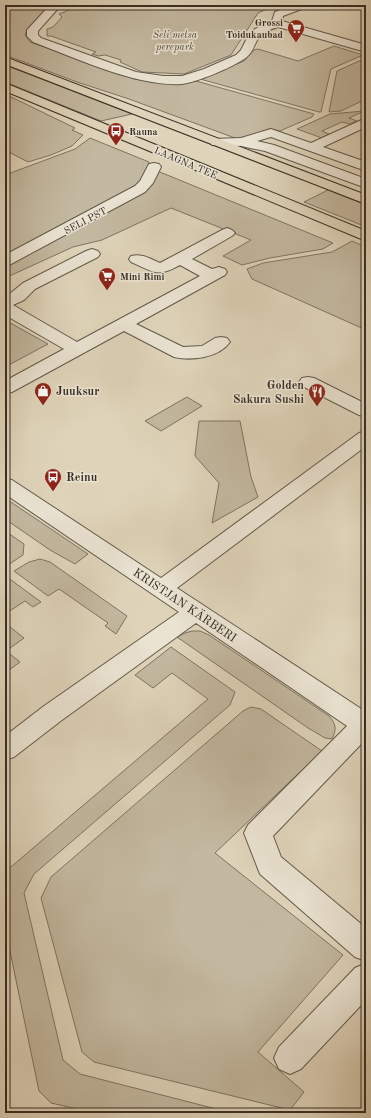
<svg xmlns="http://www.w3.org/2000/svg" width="371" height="1118" viewBox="0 0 371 1118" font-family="'Old Standard TT',serif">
  <rect width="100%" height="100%" fill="#dfd4ba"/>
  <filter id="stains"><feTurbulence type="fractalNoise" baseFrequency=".005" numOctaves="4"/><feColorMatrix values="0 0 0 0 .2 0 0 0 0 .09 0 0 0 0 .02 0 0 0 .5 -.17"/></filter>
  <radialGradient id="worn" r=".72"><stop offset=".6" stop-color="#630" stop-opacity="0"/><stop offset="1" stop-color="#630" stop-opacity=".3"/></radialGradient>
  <!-- green -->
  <path fill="#c3b8a0" stroke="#7e7362" d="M5 5H50L27 29 25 35 30 42 134 79 171 84 196 81 314 114 312 117 280 131 269 129 244 138H235L129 99 77 82 5 55Z
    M72 5H276L258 13 231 55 184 74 142 72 120 62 121 60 105 55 98 56 92 54 96 52 51 36H47V29L53 27 62 17 59 14 67 11Z
    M334 46 363 55 331 69 321 112H319L200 79 244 61 254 50 258 49 298 61Z
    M366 58V99L341 111 329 112 337 71Z
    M5 65 132 114 101 121 5 82Z
    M5 94 75 128 72 130 83 135 72 146 51 155 28 162 5 150Z
    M364 111 349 118 357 121 350 124 342 122 322 131 329 134 322 138 297 129 330 114Z
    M90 138 149 162V169L145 182 5 258V175L75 149Z
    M155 170 333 243 323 249 270 258 242 265 223 256 251 240 171 208 102 240 73 247 5 278V267L125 202Z
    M328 190 366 205V225L364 226 304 202Z
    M352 241 366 247V330L252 279 247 269 263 263 332 252Z
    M5 320 48 344 5 367Z
    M187 397 202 406 161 431 145 421Z
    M199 421H240L251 477 258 497 212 523 219 483 195 456Z
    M5 498 88 554 75 564 50 550 5 519Z
    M5 531 24 544 23 555 5 567Z
    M40 559 50 562 127 616 116 634 105 626 108 623 59 589 48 596 14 571 29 562Z
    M7 577 41 602 33 607 25 601 5 614V579Z
    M5 623 24 638 6 651 20 662 5 673Z
    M192 631H200L209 635 329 716C336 724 337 729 332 739L325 738 308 728 177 637 185 633Z
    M171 647 235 692 230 705 34 874 24 893 63 1060 80 1074 232 1113H95L51 1103 39 1091 5 927V872L208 699 172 673 153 688 135 675Z
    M251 707 261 709 322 751 215 853 343 955 258 1052 304 1092 290 1110 94 1062 82 1052 41 898 51 877 243 711Z"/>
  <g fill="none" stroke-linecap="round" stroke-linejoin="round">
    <defs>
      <path id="minor" d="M50 5H61L38 31V35L41 38 136 72 163 76H182L204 69 236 55 241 50 248 36 255 29 272 21 275 12 293 5H308L307 7 283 16 282 21 366 45V52L278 27C272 29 264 31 259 37 254 44 253 54 244 59 231 68 197 82 182 84 137 87 76 58 33 42L27 36V30Z
        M366 118V127L323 147 366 162V171L271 137 257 141 274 145 366 179V188L265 151 241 146 212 145 210 142 212 139 241 138 271 129 311 143Z
        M154 163 159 164 161 167 153 183 145 192 11 264 5 266V255L135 186 140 181 149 164Z
        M227 228 232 230 235 233 232 236 192 259 212 269 219 267 225 269 227 272 225 275 136 324 183 347 202 346 215 338 221 337 227 338 230 342C219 358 191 361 174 357L124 331 12 392 5 394V381L64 349 5 315V296L12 292 23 283 86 251 92 249 98 251 100 254 98 257 35 289 24 300 13 305 77 342 200 276 180 265C156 278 155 272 131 262L129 259 131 256C142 253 151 259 160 263L222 230Z
        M308 377 314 378 366 404V417L359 415 302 386 299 382 302 378Z
        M366 431V446L177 588 366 712V739L273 836 281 857 366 928V961L355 957 260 874 244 833 248 825 347 726 196 623 62 720 14 757 5 760V736L44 706 179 612 5 494V479L12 480 161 578 359 433Z
        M366 963V1000L301 1069 290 1074 279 1069 274 1058 279 1047 355 968Z"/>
      <path id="major" d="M5 57 366 195V204L5 64Z
        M5 83 366 231V241L5 91Z"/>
    </defs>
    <!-- minor casing -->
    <use href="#minor" stroke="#62584a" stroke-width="2"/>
    <!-- major casing -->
    <use href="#major" stroke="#382e24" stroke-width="2"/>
    <!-- minor -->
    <use href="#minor" fill="#eae3d2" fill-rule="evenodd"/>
    <!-- major -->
    <use href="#major" fill="#dfd4ba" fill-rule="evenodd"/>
  </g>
  <!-- icons -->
  <defs>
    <symbol id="supermarket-pin" viewBox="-11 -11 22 30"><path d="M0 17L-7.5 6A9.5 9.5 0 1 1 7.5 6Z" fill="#8f2418" stroke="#eae3d2"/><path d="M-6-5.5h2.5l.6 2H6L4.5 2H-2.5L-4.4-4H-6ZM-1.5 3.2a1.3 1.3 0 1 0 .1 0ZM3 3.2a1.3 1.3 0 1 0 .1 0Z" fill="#fff"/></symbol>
    <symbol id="bus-pin" viewBox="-11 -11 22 30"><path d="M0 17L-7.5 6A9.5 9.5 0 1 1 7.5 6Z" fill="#8f2418" stroke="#eae3d2"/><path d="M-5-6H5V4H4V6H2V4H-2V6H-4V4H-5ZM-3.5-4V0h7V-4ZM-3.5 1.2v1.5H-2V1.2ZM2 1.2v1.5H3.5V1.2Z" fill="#fff"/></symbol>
    <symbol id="shop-pin" viewBox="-11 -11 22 30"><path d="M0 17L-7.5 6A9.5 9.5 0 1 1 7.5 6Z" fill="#8f2418" stroke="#eae3d2"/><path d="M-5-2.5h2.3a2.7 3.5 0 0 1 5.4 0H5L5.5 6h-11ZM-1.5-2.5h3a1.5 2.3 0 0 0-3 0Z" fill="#fff"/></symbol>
    <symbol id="restaurant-pin" viewBox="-11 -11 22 30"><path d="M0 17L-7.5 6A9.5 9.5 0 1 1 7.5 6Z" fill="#8f2418" stroke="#eae3d2"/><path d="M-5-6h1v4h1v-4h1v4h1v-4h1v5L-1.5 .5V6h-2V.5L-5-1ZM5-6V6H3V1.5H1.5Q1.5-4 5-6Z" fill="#fff"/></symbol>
  </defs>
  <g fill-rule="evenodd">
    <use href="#supermarket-pin" x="286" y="18" width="20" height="27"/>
    <use href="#bus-pin" x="106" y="121" width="20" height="27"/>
    <use href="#supermarket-pin" x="97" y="266" width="20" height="27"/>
    <use href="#shop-pin" x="33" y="381" width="20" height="27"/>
    <use href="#restaurant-pin" x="307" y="382" width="20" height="27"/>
    <use href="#bus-pin" x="43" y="467" width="20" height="27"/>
  </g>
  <g text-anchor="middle" stroke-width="3" stroke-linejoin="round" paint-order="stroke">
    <!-- far-poi labels -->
    <g font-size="10" font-weight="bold" fill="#382e24" stroke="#eae3d2" text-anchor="start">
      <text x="283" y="26" text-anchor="end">Grossi<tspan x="283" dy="12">Toidukaubad</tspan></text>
      <text x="129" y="135">Rauna</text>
      <text x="120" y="280">Mini Rimi</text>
    </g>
    <!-- far-park labels -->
    <g font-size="10" font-style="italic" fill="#544a3d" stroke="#eae3d2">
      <text x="175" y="38">Seli metsa<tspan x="175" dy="12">perepark</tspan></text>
    </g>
    <!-- far-street labels -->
    <g font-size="10" fill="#382e24" stroke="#eae3d2">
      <text transform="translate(186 162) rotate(23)" y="4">LAAGNA TEE</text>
      <text transform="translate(85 220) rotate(-28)" y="4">SELI PST</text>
    </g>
    <!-- poi labels -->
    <g font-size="12" font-weight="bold" fill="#382e24" stroke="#eae3d2" text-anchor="start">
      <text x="304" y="389" text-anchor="end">Golden<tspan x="304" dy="14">Sakura Sushi</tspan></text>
      <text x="56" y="395">Juuksur</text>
      <text x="66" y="481">Reinu</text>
    </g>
    <!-- street labels -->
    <g font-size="12" fill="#382e24" stroke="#eae3d2">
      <text transform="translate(185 605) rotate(34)" y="4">KRISTJAN KÄRBERI</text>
    </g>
  </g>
  <!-- margin -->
  <rect width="371" height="1118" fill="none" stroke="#dfd4ba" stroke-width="20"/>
  <rect x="6" y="6" width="359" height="1106" fill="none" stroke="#382e24" stroke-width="2"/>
  <rect x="10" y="10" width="351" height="1098" fill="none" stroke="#382e24"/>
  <rect width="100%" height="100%" filter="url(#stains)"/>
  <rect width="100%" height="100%" fill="url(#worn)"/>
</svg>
